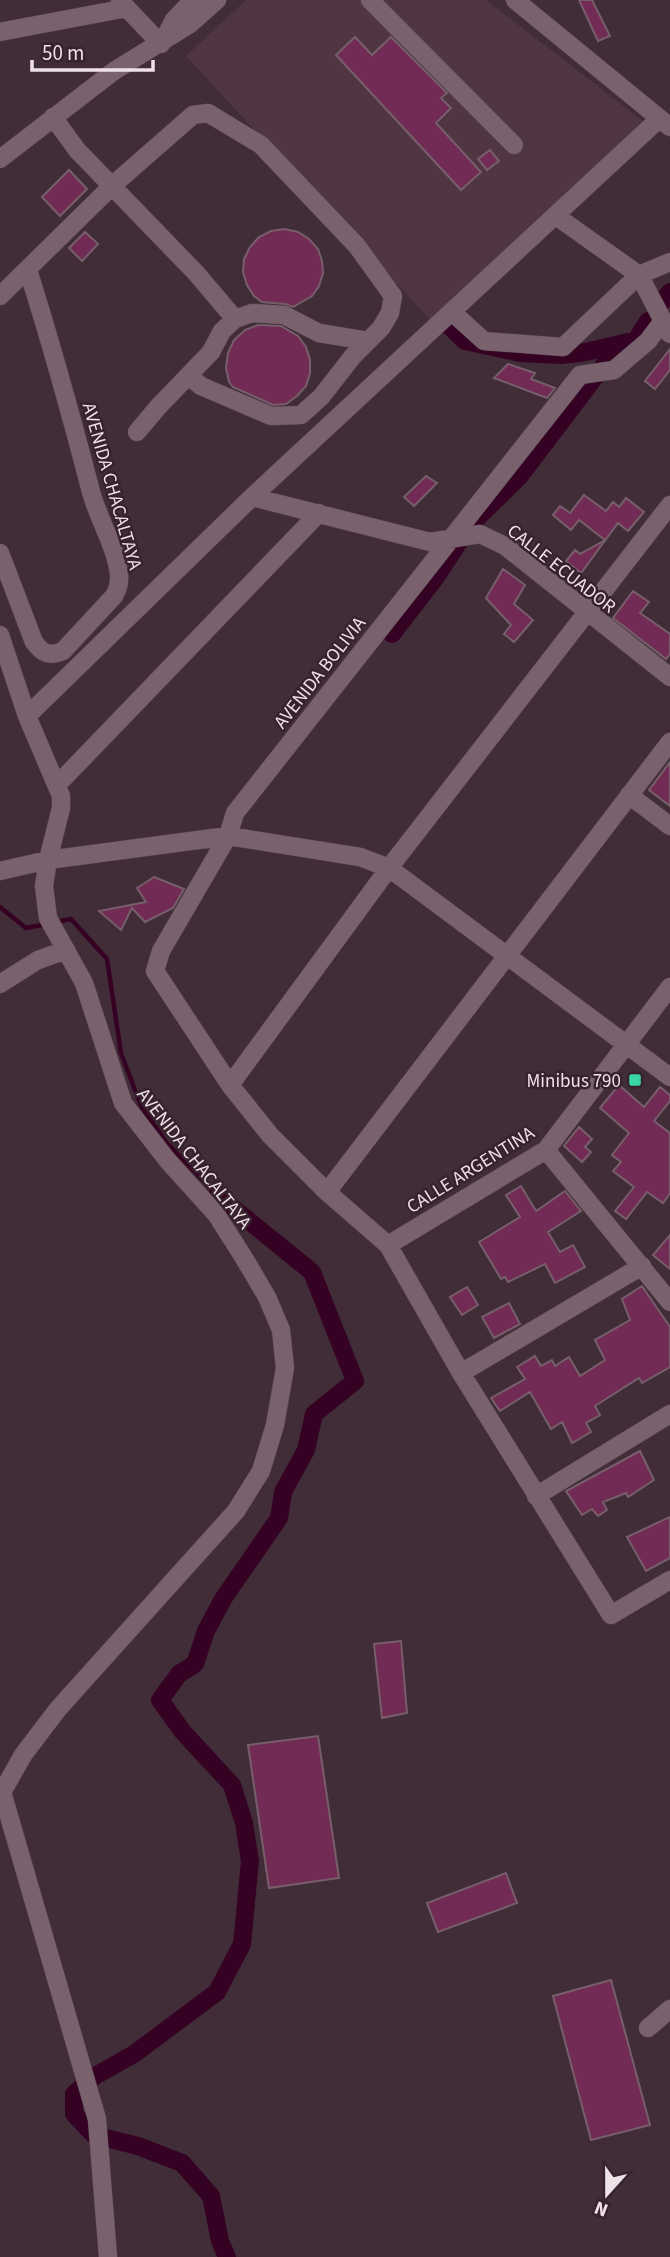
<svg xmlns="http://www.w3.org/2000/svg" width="670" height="2257" viewBox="0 0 670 2257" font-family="'Source Sans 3',sans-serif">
  <rect width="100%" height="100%" fill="#412d37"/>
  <!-- built -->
  <path fill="#4f3642" d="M246 0H486L643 121 432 322 186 56Z"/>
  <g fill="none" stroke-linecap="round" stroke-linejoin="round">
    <!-- stream -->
    <path stroke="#360223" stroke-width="4.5" d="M0 907 26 928 47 924
      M56 922 71 919 107 959 121 1053 141 1106 166 1142 217 1195"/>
    <!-- canal -->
    <path stroke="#360223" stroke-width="18" d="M659 305 670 292
      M443 320 465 341 520 353 562 355 586 352 628 342
      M392 634 436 577 470 525 519 477 604 365 636 340 648 321
      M217 1195 312 1272 355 1381 314 1414 306 1450 283 1492 279 1518 223 1599 206 1631 195 1664 179 1674 160 1700 183 1732 232 1785 244 1823 250 1861 242 1944 217 1992 134 2054 95 2076 74 2094V2114L94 2135 138 2146 182 2163 211 2196 220 2241 227 2257"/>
  </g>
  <!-- building -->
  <path fill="#722b54" stroke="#765f6a" stroke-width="2" d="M579 0H592L610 36 598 41Z
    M355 37 372 55 391 37 447 93 441 98 451 108 436 123 481 172 461 190 336 55Z
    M490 150 499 161 487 170 478 159Z
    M69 170 87 189 60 216 42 197Z
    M284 229 298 232 309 239 318 249 322 261 323 273 319 286 312 296 293 307 285 304 262 302 254 296 247 285 243 272 244 259 250 247 259 237 271 231Z
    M85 232 98 244 82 261 69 248Z
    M258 325 281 326 298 336 306 347 310 360V373L306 386 297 396 286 404 273 405 233 387 229 382 226 368 228 353 234 340 245 330Z
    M670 349V370L655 389 645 381Z
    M508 364 535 373 531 379 555 388 547 398 494 378Z
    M426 476 437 483 414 506 404 497Z
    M584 495 606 511 613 502 619 507 626 498 644 512 628 531 618 523 581 573 566 561 575 550 580 554 605 540 579 520 571 530 553 515 560 506 570 513Z
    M503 569 525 585 514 604 533 620 514 642 504 634 511 625 486 598Z
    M633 591 649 602 640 613 670 634V654L666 659 613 618Z
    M670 762V806L649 790Z
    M154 877 184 889 173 908 145 922 132 908 121 930 99 911 146 902 137 888Z
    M619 1085 644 1107 660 1087 670 1095V1101L654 1121 670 1133V1193L663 1203 647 1192 626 1219 615 1211 634 1187 613 1171 621 1162 612 1155 629 1133 600 1108Z
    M579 1127 592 1139 585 1147 591 1152 582 1162 564 1146Z
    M521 1186 536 1211 565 1191 581 1211 548 1232 560 1252 573 1245 585 1267 555 1283 545 1264 508 1282 505 1277 501 1279 479 1242 520 1217 506 1195Z
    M670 1235V1269L653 1255Z
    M642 1286 670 1327V1367L642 1383 639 1378 595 1406 600 1415 586 1423 591 1432 572 1443 562 1422 551 1429 530 1392 500 1411 491 1398 525 1379 517 1367 535 1356 541 1366 552 1360 555 1366 569 1357 580 1376 605 1360 595 1340 630 1320 622 1299Z
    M467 1287 478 1305 462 1315 450 1297Z
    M509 1303 520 1324 494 1338 482 1317Z
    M640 1451 654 1480 628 1497 626 1493 603 1502 607 1510 598 1516 592 1509 582 1515 566 1491Z
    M670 1517V1558L646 1571 627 1537Z
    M401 1641 407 1713 382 1718 374 1644Z
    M318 1736 339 1878 269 1888 248 1745Z
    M506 1873 517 1903 438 1932 427 1903Z
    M611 1980 650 2125 591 2140 553 1996Z"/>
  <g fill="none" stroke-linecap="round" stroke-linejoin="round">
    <defs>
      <path id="minor" d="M370 0 514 145
        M515 0 670 127
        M120 1 161 44
        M0 32 127 8
        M163 41 174 20 193 0
        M53 117 77 150 196 273 235 319
        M0 159 114 71 190 24 217 0
        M556 216 639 275 670 334
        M0 296 113 185 193 115 208 113 261 145 357 246 393 296 390 313 381 328 353 356 321 397 301 415 271 416 201 386 189 376
        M452 312 484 341 563 347 639 275 670 262
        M663 321 648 341 614 370 580 375 235 813 228 836 161 951 155 971 230 1085 270 1135 327 1192 388 1245 461 1373 611 1615 670 1580
        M137 432 158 407 211 352 222 331 235 319 252 313 284 315 319 333 368 341
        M252 497 430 542 480 534 505 546 670 677
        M0 553 34 642C42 653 49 657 63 651L114 596C118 589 120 583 119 575 116 545 97 518 90 488 71 415 51 343 28 270
        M0 635 27 716 61 796V808L48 860 44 886 48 918 84 983 123 1103 168 1161 216 1214 244 1258 267 1297 281 1330 285 1368 275 1425 261 1471 236 1511 58 1709 23 1755 0 1796
        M27 716 252 497 659 119
        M57 785 319 513
        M629 795 670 826
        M0 871 48 860 228 836 360 857 389 868 670 1077
        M0 984 38 960 66 950
        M230 1085 389 868 670 505
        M546 1150 670 1302
        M327 1192 670 742
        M388 1245 546 1150 670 987
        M461 1373 642 1266
        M536 1496 670 1414
        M2 1792 97 2119 108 2257
        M648 2028 670 2009"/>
    </defs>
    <!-- minor casing -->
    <use href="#minor" stroke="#5c4a53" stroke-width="19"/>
    <!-- minor -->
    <use href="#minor" stroke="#79626d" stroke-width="18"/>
  </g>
  <!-- markers -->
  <rect fill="#3bd4a4" stroke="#37232d" stroke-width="2.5" x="628" y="1073" width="14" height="14" rx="3.5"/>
  <g text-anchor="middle" stroke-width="5" stroke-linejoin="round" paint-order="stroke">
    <!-- street labels -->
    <g font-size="19" fill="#efe1e8" stroke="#37232d">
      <text transform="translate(113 486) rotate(74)" y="7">AVENIDA CHACALTAYA</text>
      <text transform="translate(562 568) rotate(38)" y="7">CALLE ECUADOR</text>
      <text transform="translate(319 672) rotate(-52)" y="7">AVENIDA BOLIVIA</text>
      <text transform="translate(195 1158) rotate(52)" y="7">AVENIDA CHACALTAYA</text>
      <text transform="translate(470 1169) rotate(-32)" y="7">CALLE ARGENTINA</text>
    </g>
    <!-- poi labels -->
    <g font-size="19" fill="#efe1e8" stroke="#37232d" text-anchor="end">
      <text x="621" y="1087">Minibus 790</text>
    </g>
  </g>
  <!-- north arrow -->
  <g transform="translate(607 2194) rotate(201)" stroke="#37232d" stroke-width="5" paint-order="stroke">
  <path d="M0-5L12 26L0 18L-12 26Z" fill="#efe1e8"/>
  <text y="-10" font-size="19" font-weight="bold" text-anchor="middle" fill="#efe1e8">N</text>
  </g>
  <!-- scale -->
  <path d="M32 60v10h121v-10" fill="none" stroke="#efe1e8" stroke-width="3.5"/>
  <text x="42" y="60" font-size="21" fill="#efe1e8" stroke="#37232d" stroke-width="5" paint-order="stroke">50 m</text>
</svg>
